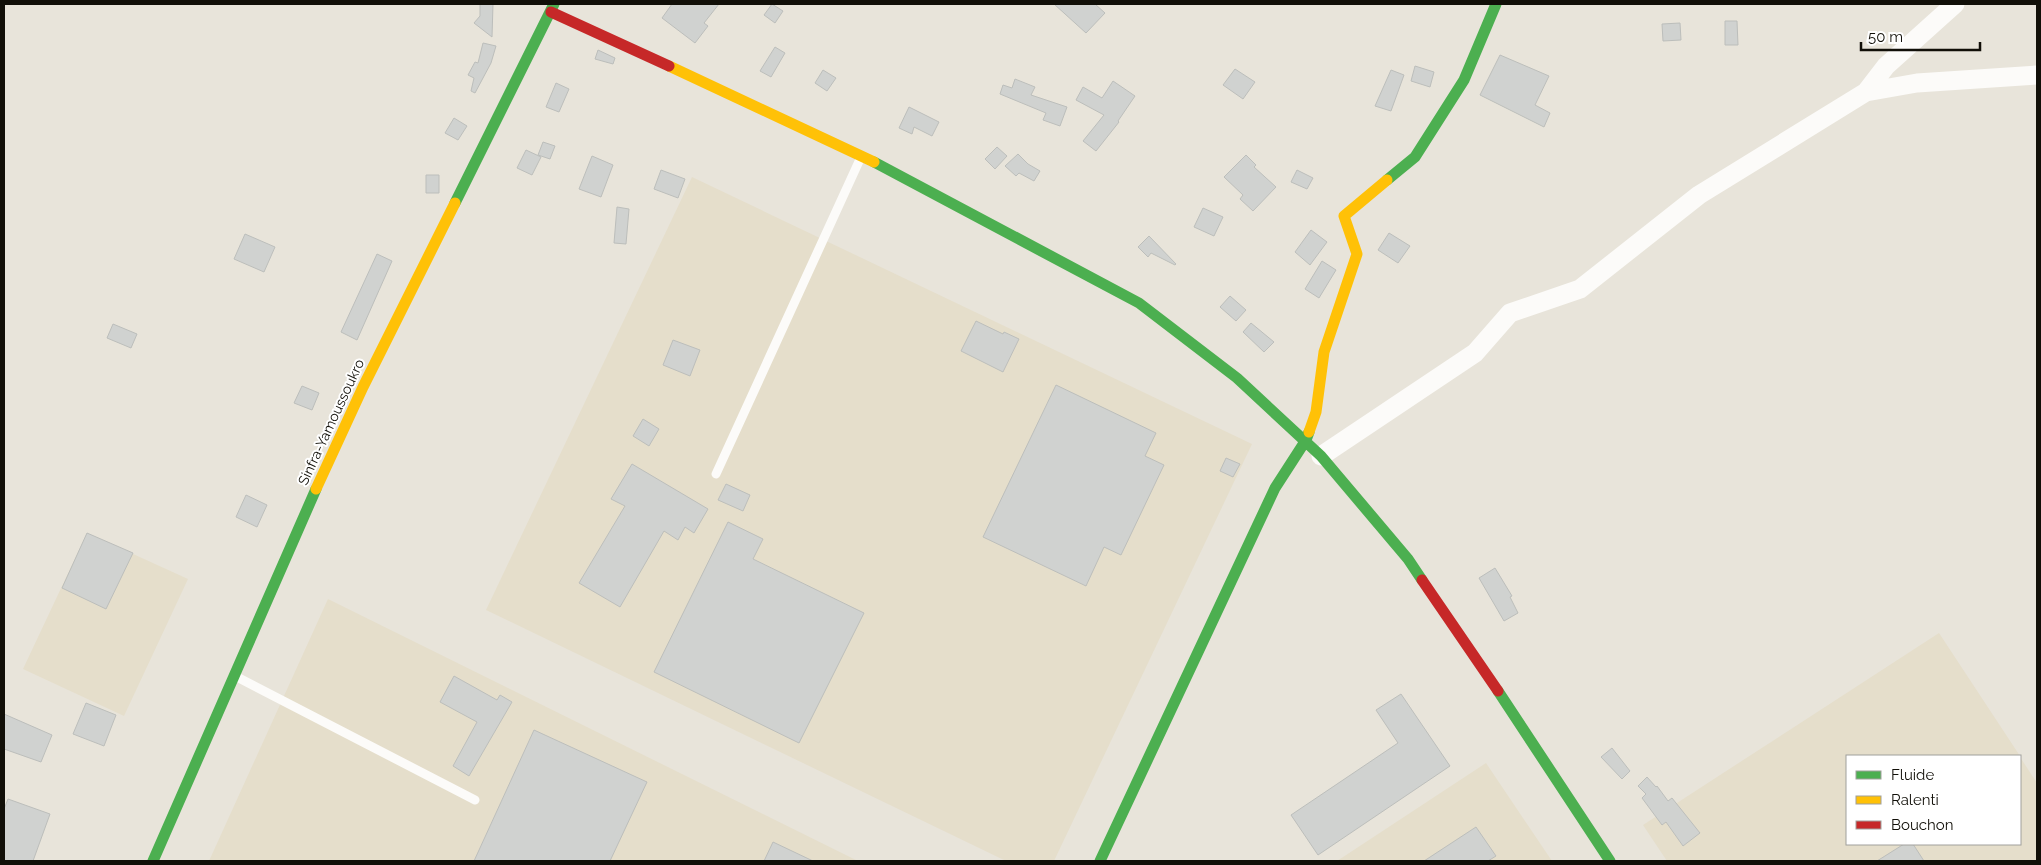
<svg xmlns="http://www.w3.org/2000/svg" width="2041" height="865" viewBox="0 0 2041 865" font-family="Raleway,sans-serif">
  <rect width="100%" height="100%" fill="#e8e4da"/>
  <!-- built -->
  <path fill="#e5decb" d="M692 177 1252 444 1054 861H1006L486 610Z
    M87 533 188 579 124 716 23 669Z
    M328 599 858 861H209Z
    M1939 633 2020 756H1847V844H2020V757L2037 783V861H1667L1643 825Z
    M1486 763 1552 861H1337Z"/>
  <!-- building -->
  <path fill="#d0d2d0" stroke="#bcbebb" d="M480 4H493L492 37 474 23 480 16Z
    M672 4H719L704 23 708 26 695 43 662 18Z
    M772 4 783 11 775 23 764 15Z
    M1054 4H1095L1105 13 1086 33Z
    M1725 21H1737L1738 45H1725Z
    M1680 23 1681 40 1663 41 1662 24Z
    M483 43 496 46 491 63 475 93 471 91 474 78 468 75 475 62 478 63Z
    M775 47 785 53 771 77 760 71Z
    M598 50 615 58 613 64 595 59Z
    M1500 55 1549 76 1535 105 1550 113 1544 127 1480 95Z
    M1415 66 1434 72 1430 87 1411 81Z
    M1235 69 1255 82 1243 99 1223 85Z
    M823 70 836 78 827 91 815 83Z
    M1391 70 1404 75 1391 111 1375 106Z
    M1015 79 1035 87 1031 95 1067 107 1060 126 1043 120 1046 113 1000 94 1003 85 1012 88Z
    M1113 81 1135 96 1118 121 1119 122 1096 151 1083 141 1104 115 1076 100 1083 87 1102 98Z
    M556 83 569 89 559 112 546 107Z
    M909 107 939 122 932 136 914 127 912 134 899 128Z
    M454 118 467 126 458 140 445 133Z
    M543 142 555 146 550 159 538 155Z
    M997 147 1007 156 995 169 985 159Z
    M526 150 541 157 532 175 517 168Z
    M1018 154 1028 164 1040 171 1034 181 1019 173 1016 176 1005 166Z
    M1246 155 1256 165 1254 167 1276 187 1253 211 1240 199 1243 195 1224 177Z
    M592 156 613 165 601 197 579 189Z
    M661 170 685 179 678 198 654 189Z
    M1297 170 1313 178 1307 189 1291 182Z
    M426 175H439V193H426Z
    M617 207 629 209 626 244 614 243Z
    M1203 208 1223 217 1214 236 1194 227Z
    M1311 230 1327 242 1310 265 1295 252Z
    M1389 233 1410 246 1398 263 1378 250Z
    M245 234 275 247 264 272 234 259Z
    M1149 236 1176 264 1175 265 1151 253 1148 257 1138 247Z
    M377 254 392 261 357 340 341 332Z
    M1322 261 1336 270 1319 298 1305 289Z
    M1230 296 1246 310 1236 321 1220 307Z
    M976 321 1003 334 1004 332 1019 339 1003 372 961 351Z
    M1251 323 1274 342 1264 352 1243 332Z
    M113 324 137 334 131 348 107 338Z
    M673 340 700 350 690 376 663 365Z
    M1056 385 1156 433 1145 456 1164 465 1121 555 1104 547 1086 586 983 537Z
    M302 386 319 393 312 410 294 403Z
    M643 419 659 429 649 446 633 436Z
    M1226 458 1240 464 1233 477 1220 471Z
    M632 464 708 509 694 533 685 527 678 540 664 531 620 607 579 583 625 506 611 499Z
    M726 484 750 495 743 511 718 500Z
    M246 495 267 505 257 527 236 517Z
    M728 522 763 539 753 559 864 613 799 743 654 672Z
    M87 533 133 553 106 609 62 588Z
    M1495 568 1512 596 1510 597 1518 613 1504 621 1479 578Z
    M454 676 497 700 500 695 512 702 469 776 453 766 477 722 440 702Z
    M1401 694 1450 766 1318 855 1291 815 1398 743 1376 710Z
    M86 703 116 715 104 746 73 734Z
    M4 714 52 735 41 762 4 749Z
    M534 730 647 782 610 861H474Z
    M1612 748 1630 771 1622 779 1601 757Z
    M1647 777 1656 787 1657 786 1668 801 1672 798 1700 833 1683 846 1666 822 1662 825 1642 798 1646 794 1638 786Z
    M8 799 50 814 33 861H4V809Z
    M1476 827 1496 856 1488 861H1424Z
    M773 842 813 861H764Z
    M1904 844H1913L1924 861H1877Z"/>
  <g fill="none" stroke-linecap="round" stroke-linejoin="round">
    <!-- lane -->
    <path stroke="#fcfbf9" stroke-width="9" d="M716 474 861 157
      M235 676 475 800"/>
    <!-- street -->
    <path stroke="#fcfbf9" stroke-width="19" d="M1866 92 1886 66 1955 4
      M1321 456 1475 353 1510 313 1580 289 1699 195 1866 92 1917 83 2037 75"/>
    <!-- fast -->
    <path stroke="#4caf50" stroke-width="11" d="M874 162 1139 303 1237 378 1321 456 1408 559 1422 580
      M1387 180 1415 157 1464 80 1496 4
      M455 203 554 4
      M1498 691 1610 861
      M153 861 316 489
      M1100 861 1275 488 1306 440 1309 432"/>
    <!-- slow -->
    <path stroke="#ffc107" stroke-width="11" d="M669 66 874 162
      M1309 432 1316 412 1324 352 1357 254 1344 216 1387 180
      M316 489 363 387 455 203"/>
    <!-- jam -->
    <path stroke="#c62828" stroke-width="11" d="M551 12 669 66
      M1422 580 1498 691"/>
  </g>
  <g text-anchor="middle" stroke-width="4" stroke-linejoin="round" paint-order="stroke">
    <!-- street labels -->
    <g font-size="14" fill="#110f08" stroke="#fff">
      <text transform="translate(331 422) rotate(-65)" y="5">Sinfra-Yamoussoukro</text>
    </g>
  </g>
  <!-- border -->
  <rect width="2041" height="865" fill="none" stroke="#110f08" stroke-width="10"/>
  <!-- legend -->
  <rect x="1846" y="755" width="175" height="90" fill="#ffffff" stroke="#a09f9c"/>
  <rect x="1856" y="771" width="25" height="8" fill="#4caf50" stroke="#a09f9c"/>
  <text x="1891" y="780" font-size="15" fill="#110f08">Fluide</text>
  <rect x="1856" y="796" width="25" height="8" fill="#ffc107" stroke="#a09f9c"/>
  <text x="1891" y="805" font-size="15" fill="#110f08">Ralenti</text>
  <rect x="1856" y="821" width="25" height="8" fill="#c62828" stroke="#a09f9c"/>
  <text x="1891" y="830" font-size="15" fill="#110f08">Bouchon</text>
  <!-- scale -->
  <path d="M1861 42v8h119v-8" fill="none" stroke="#110f08" stroke-width="2.5"/>
  <text x="1868" y="42" font-size="15" fill="#110f08" stroke="#ffffff" stroke-width="4" paint-order="stroke">50 m</text>
</svg>
